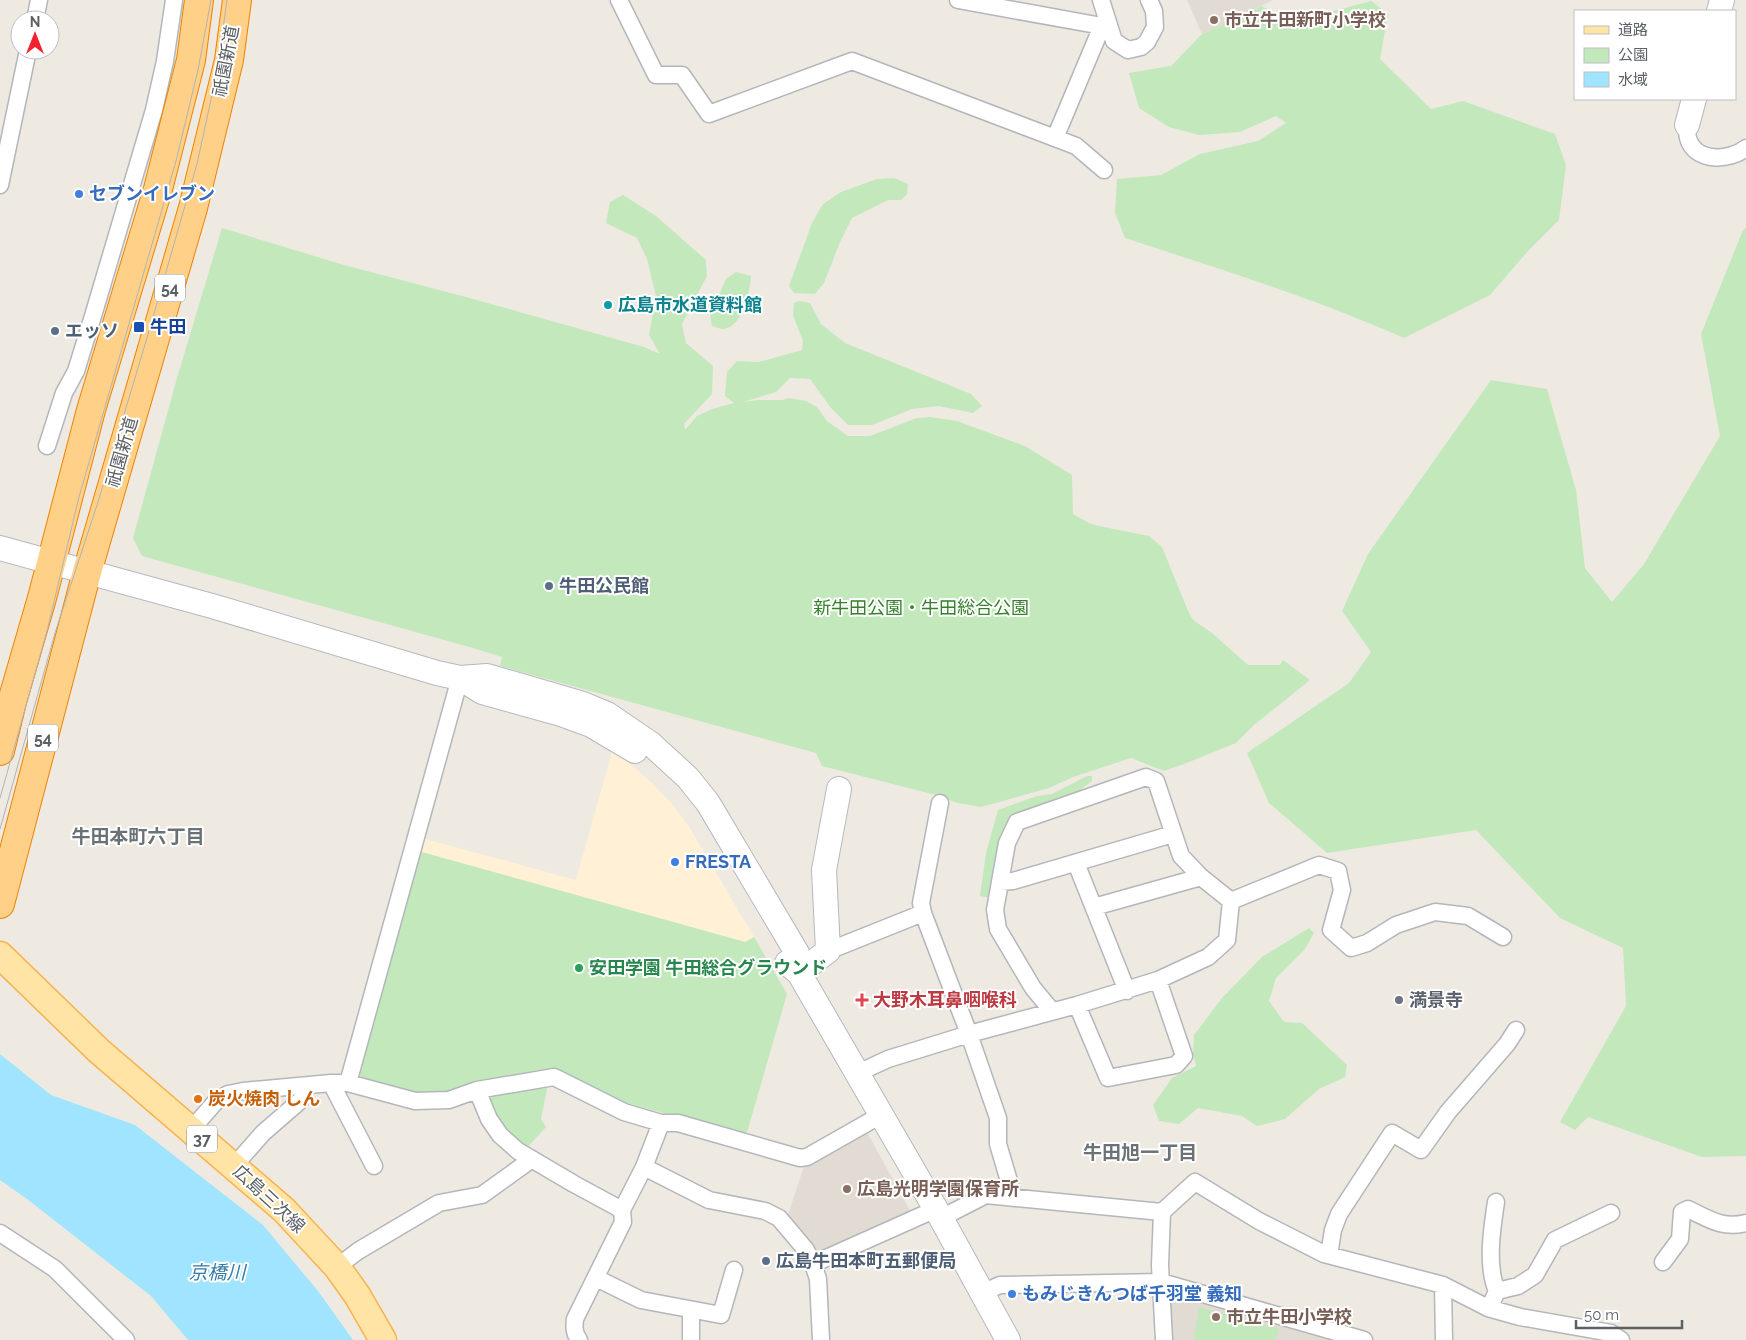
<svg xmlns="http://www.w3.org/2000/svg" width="1746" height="1340" viewBox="0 0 1746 1340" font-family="Raleway,'Noto Sans JP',sans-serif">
  <rect width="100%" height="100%" fill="#eeeae2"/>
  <!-- commercial -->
  <path fill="#fff0d6" d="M612 752 632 765 653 784 673 805 690 828 754 937 745 942 418 851 422 838 576 880Z"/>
  <!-- education -->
  <path fill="#e1dbd3" d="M1187 0H1273L1202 34Z
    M863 1132 868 1134 913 1216 817 1258 787 1218 805 1163Z
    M1173 1290 1343 1340H1168L1166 1295Z"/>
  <!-- green -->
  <path fill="#c3e8bc" d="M1371 1 1388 14 1380 59 1431 109 1463 101 1555 134 1566 165 1559 220 1528 251 1490 295 1404 338C1314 298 1219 269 1125 238L1115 213 1117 179 1161 175 1200 154 1258 141 1286 123 1276 116 1240 132 1199 135 1169 127 1139 108 1129 73 1171 66 1202 34 1262 6 1289 23Z
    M894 178 908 184 907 194 901 200H888L852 218 840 242 824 283 815 294 794 293 789 286 812 223 823 204 841 192 877 179Z
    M623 195 656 216 706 260 707 276 682 324 686 343 713 366 712 394 684 424 685 430 697 416 712 409 734 403 725 396 727 372 737 361 759 362 802 350 803 341 793 315 794 303 799 301 810 303 821 324 845 343 971 394 982 406 973 413 939 406 912 409 872 425H848L831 408 810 379 790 378 776 392 743 402 758 400H782L789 398 806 401 817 407 827 421 848 436H870L917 418 930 417 957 421 1025 446 1072 475 1073 514 1089 523 1099 526 1149 536 1162 547 1188 611 1193 620 1212 633 1248 665H1280L1283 660 1310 680 1254 725 1236 743 1184 764 1164 771 1131 758 1073 777 1049 788 981 807 958 803 932 794 822 766 816 753 500 666 502 657 473 648 142 556 133 538 177 378 222 228 344 265 466 297 644 347 660 354 649 335 656 296 647 259 637 238 606 223 610 202Z
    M1746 228V1156L1702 1157 1588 1117 1575 1130 1560 1122 1626 1006 1623 948 1560 918 1476 830 1327 853 1269 803 1247 753 1349 683 1371 652 1342 611 1368 554 1491 380 1547 389 1576 490 1585 568 1612 602 1644 564 1720 436 1701 334 1743 230Z
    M736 272 751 276C750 292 743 326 724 329 720 329 716 327 712 326L710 315 726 279Z
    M1087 776H1092V781L1072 796 1012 814 1003 843 991 898 980 896 986 853 998 810 1037 796 1052 794Z
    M418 851 745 942 754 937 787 994 746 1136 627 1103 555 1068 472 1084 450 1092 416 1093 362 1078 357 1070Z
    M1309 928 1314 933 1305 949 1276 978 1269 1001 1284 1022 1302 1023 1347 1065 1345 1077 1319 1089 1285 1119 1257 1126 1242 1116 1198 1108 1179 1124 1159 1121 1153 1105 1172 1078 1196 1066 1193 1053 1194 1035 1222 998 1262 957Z
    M548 1084 541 1119 546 1127 524 1151 509 1140 483 1096Z
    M1199 1307 1279 1329 1276 1340H1194Z"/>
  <!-- water -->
  <path fill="#a1e4ff" d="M0 1054 51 1095 135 1125 263 1225 318 1291 353 1340H188L151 1296 27 1199 0 1180Z"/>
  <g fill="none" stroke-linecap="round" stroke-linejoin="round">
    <defs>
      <path id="street" d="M619 0 656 75H682L709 114 852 61 1076 146 1104 170
        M958 0 1102 26 1108 22
        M1101 0 1114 41 1128 50 1141 47 1147 42 1155 27 1154 11 1149 0
        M35 20 39 0
        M1687 125C1687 129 1687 134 1688 138 1695 163 1730 161 1746 148
        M1055 138 1102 26
        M0 185 28 50
        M47 446 64 393 76 371 93 316 154 110 165 61 174 0
        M940 803 921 903 923 913 969 1034 998 1118V1144L1014 1198
        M1076 863 1127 991
        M1000 882 1013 881 1173 834
        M1231 901 1319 865 1338 871 1342 890 1331 930 1351 948 1367 943 1396 925 1435 912 1468 916 1503 937
        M1094 907 1201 877
        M828 951 923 913
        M1077 1005 1108 1078 1176 1065 1184 1056 1158 980
        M858 1073 888 1059 969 1034 1077 1005 1158 980 1208 957 1227 940 1231 901 1201 877 1181 856 1156 781 1146 777 1017 822 1007 843 995 910 998 929 1033 988 1052 1011
        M331 1083 374 1166
        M348 1083 460 678
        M477 1090 489 1119 500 1135 518 1151 574 1184 622 1210
        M661 1123 644 1167 709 1200 765 1211 779 1218 806 1250 813 1264 818 1279 821 1340
        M191 1130 217 1100 228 1094 243 1091 331 1083H348L415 1101 449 1100 477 1090 554 1077 624 1112 661 1123H678L800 1158 807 1157 881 1115
        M234 1166 263 1133 301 1100 303 1096 302 1086
        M1162 1212 1160 1265 1164 1340
        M941 1218 986 1195 1162 1212 1195 1182 1259 1221 1324 1254 1443 1285 1488 1308 1520 1317 1611 1333 1621 1340
        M0 1233 55 1269 126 1340
        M1329 1255 1333 1230 1339 1214 1392 1133 1421 1150 1448 1112 1507 1044 1516 1030
        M1663 1262 1680 1239 1682 1212 1688 1209C1709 1219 1722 1229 1746 1223
        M813 1264 936 1209
        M337 1267 358 1251 439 1203 482 1195 532 1159
        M596 1278 641 1300 721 1315 734 1270
        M1443 1285 1444 1340
        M1497 1291 1518 1286 1535 1275 1555 1240 1611 1213
        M982 1293 1000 1285 1161 1282 1364 1340
        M1493 1300 1497 1291C1486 1266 1492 1228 1496 1202
        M579 1340C574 1333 574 1327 575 1319L623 1222 622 1210 644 1167
        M691 1340V1310"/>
      <path id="secondary" d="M1719 11 1722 0
        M1687 125 1694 99
        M0 548 212 606 437 673 460 678 487 676 583 704 607 714 651 744 688 778 708 803 797 953 799 973
        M460 678 482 692 561 714 591 725 635 751
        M787 963 799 973 941 1218 1008 1340
        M799 973 828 951 824 870 839 789"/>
      <path id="primary" d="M0 955 99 1051 284 1210 337 1267 357 1295 383 1340"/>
      <path id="highway" d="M0 751 13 698 42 598 91 410 158 189 191 60 199 0
        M0 904 87 572 193 208 229 60 237 0"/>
    </defs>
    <!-- street casing -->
    <use href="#street" stroke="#b3b6ba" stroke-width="19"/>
    <!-- secondary casing -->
    <use href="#secondary" stroke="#b4b9be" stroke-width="26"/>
    <!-- primary casing -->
    <use href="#primary" stroke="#fbb24e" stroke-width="29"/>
    <!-- highway casing -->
    <use href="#highway" stroke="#f08200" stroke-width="30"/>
    <!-- street -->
    <use href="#street" stroke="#fff" stroke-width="16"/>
    <!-- secondary -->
    <use href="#secondary" stroke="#fff" stroke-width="24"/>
    <!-- primary -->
    <use href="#primary" stroke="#ffe4a6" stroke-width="26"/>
    <!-- highway -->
    <use href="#highway" stroke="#ffd088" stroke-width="28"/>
    <!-- tram -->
    <path stroke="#b2b3b4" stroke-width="1" d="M0 798 47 631 79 497 176 161 198 70 211 0
      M0 829 55 633 98 502 149 331 197 164 217 72 227 0"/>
  </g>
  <!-- markers -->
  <g fill="#8d6e63" stroke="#fff" stroke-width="2">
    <circle cx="1214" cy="20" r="5"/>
    <circle cx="847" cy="1189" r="5"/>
    <circle cx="1216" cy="1317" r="5"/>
  </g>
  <g fill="#3f7fe0" stroke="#fff" stroke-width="2">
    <circle cx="79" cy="194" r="5"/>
    <circle cx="675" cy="862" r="5"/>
    <circle cx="1012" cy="1294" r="5"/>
  </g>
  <circle fill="#0f9aa8" stroke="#fff" stroke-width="2" cx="608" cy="305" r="5"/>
  <rect fill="#1a4fb4" stroke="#fff" stroke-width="2" x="133" y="321" width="12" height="12" rx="2.5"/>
  <g fill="#5c6f8a" stroke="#fff" stroke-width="2">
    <circle cx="55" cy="331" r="5"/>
    <circle cx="549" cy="586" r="5"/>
    <circle cx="766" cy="1261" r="5"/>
  </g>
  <circle fill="#2e9e5b" stroke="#fff" stroke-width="2" cx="579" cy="968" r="5"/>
  <path fill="#e0444e" stroke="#fff" stroke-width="2" d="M859.5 992.5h5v5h5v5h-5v5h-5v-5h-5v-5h5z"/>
  <circle fill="#6b7280" stroke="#fff" stroke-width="2" cx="1399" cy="1000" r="5"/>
  <circle fill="#e8710a" stroke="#fff" stroke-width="2" cx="198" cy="1099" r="5"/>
  <g text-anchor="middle" stroke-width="4" stroke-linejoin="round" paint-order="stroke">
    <!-- shield labels -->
    <g fill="#fff" stroke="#8c9092" stroke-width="1">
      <rect x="155" y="274.5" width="30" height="27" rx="4"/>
      <rect x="28" y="724.5" width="30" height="27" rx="4"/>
      <rect x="187" y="1125.5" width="30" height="27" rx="4"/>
    </g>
    <g font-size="16" font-weight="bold" fill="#5a6064">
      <text x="170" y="294">54</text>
      <text x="43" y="744">54</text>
      <text x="202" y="1145">37</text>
    </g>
    <!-- education labels -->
    <g font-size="18" font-weight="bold" fill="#785e54" stroke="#fff" text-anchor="start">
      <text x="1224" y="26">市立牛田新町小学校</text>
      <text x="857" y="1195">広島光明学園保育所</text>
      <text x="1226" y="1323">市立牛田小学校</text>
    </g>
    <!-- street labels -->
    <g font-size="18" fill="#5a6064" stroke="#fff">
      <text transform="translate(226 61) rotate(-79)" y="6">祇園新道</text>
      <text transform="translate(122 452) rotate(-74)" y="6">祇園新道</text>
      <text transform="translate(269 1199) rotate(43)" y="6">広島三次線</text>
    </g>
    <!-- shop labels -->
    <g font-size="18" font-weight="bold" fill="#366cbe" stroke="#fff" text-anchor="start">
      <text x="89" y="200">セブンイレブン</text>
      <text x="685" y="868">FRESTA</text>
      <text x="1022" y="1300">もみじきんつば千羽堂 義知</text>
    </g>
    <!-- culture labels -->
    <g font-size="18" font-weight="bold" fill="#0d838f" stroke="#fff" text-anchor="start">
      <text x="618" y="311">広島市水道資料館</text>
    </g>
    <!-- transit labels -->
    <g font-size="18" font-weight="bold" fill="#164399" stroke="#fff" text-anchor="start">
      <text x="150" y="333">牛田</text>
    </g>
    <!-- service labels -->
    <g font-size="18" font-weight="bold" fill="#4e5e75" stroke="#fff" text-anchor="start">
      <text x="65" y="337">エッソ</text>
      <text x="559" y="592">牛田公民館</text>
      <text x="776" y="1267">広島牛田本町五郵便局</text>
    </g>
    <!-- park labels -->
    <g font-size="18" fill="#35812d" stroke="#fff">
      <text x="921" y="614">新牛田公園・牛田総合公園</text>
    </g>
    <!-- leisure labels -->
    <g font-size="18" font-weight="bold" fill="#27864d" stroke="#fff" text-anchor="start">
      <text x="589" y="974">安田学園 牛田総合グラウンド</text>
    </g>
    <!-- health labels -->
    <g font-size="18" font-weight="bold" fill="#be3a42" stroke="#fff" text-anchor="start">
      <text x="873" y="1006">大野木耳鼻咽喉科</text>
    </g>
    <!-- worship labels -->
    <g font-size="18" font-weight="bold" fill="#5b616d" stroke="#fff" text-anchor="start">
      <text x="1409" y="1006">満景寺</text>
    </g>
    <!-- food labels -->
    <g font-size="18" font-weight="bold" fill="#c56008" stroke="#fff" text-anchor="start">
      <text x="208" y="1105">炭火焼肉 しん</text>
    </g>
    <!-- neighbourhood labels -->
    <g font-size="19" font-weight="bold" fill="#6b7276" stroke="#fff">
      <text x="138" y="843">牛田本町六丁目</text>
      <text x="1140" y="1159">牛田旭一丁目</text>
    </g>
    <!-- water labels -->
    <g font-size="19" font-style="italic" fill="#337ba6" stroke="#fff">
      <text x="217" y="1279">京橋川</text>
    </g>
  </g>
  <!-- legend -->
  <rect x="1574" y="10" width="162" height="90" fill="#ffffff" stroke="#bdbfc1"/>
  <rect x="1584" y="26" width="25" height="8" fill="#ffe4a6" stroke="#bdbfc1"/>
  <text x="1618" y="35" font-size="15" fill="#5a6064">道路</text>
  <rect x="1584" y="48" width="25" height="15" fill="#c3e8bc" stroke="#bdbfc1"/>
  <text x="1618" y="60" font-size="15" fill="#5a6064">公園</text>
  <rect x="1584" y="72" width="25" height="15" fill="#a1e4ff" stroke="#bdbfc1"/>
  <text x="1618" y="85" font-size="15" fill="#5a6064">水域</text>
  <!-- north arrow -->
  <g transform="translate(35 35)"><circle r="24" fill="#ffffff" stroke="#bdbfc1"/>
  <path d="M0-4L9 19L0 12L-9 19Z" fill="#f5212f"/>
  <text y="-8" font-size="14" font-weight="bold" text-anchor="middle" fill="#5a6064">N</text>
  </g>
  <!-- scale -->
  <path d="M1576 1320v8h106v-8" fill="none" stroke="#5a6064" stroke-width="2.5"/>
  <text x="1584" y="1320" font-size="15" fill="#5a6064" stroke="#ffffff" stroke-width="4" paint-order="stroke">50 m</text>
</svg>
